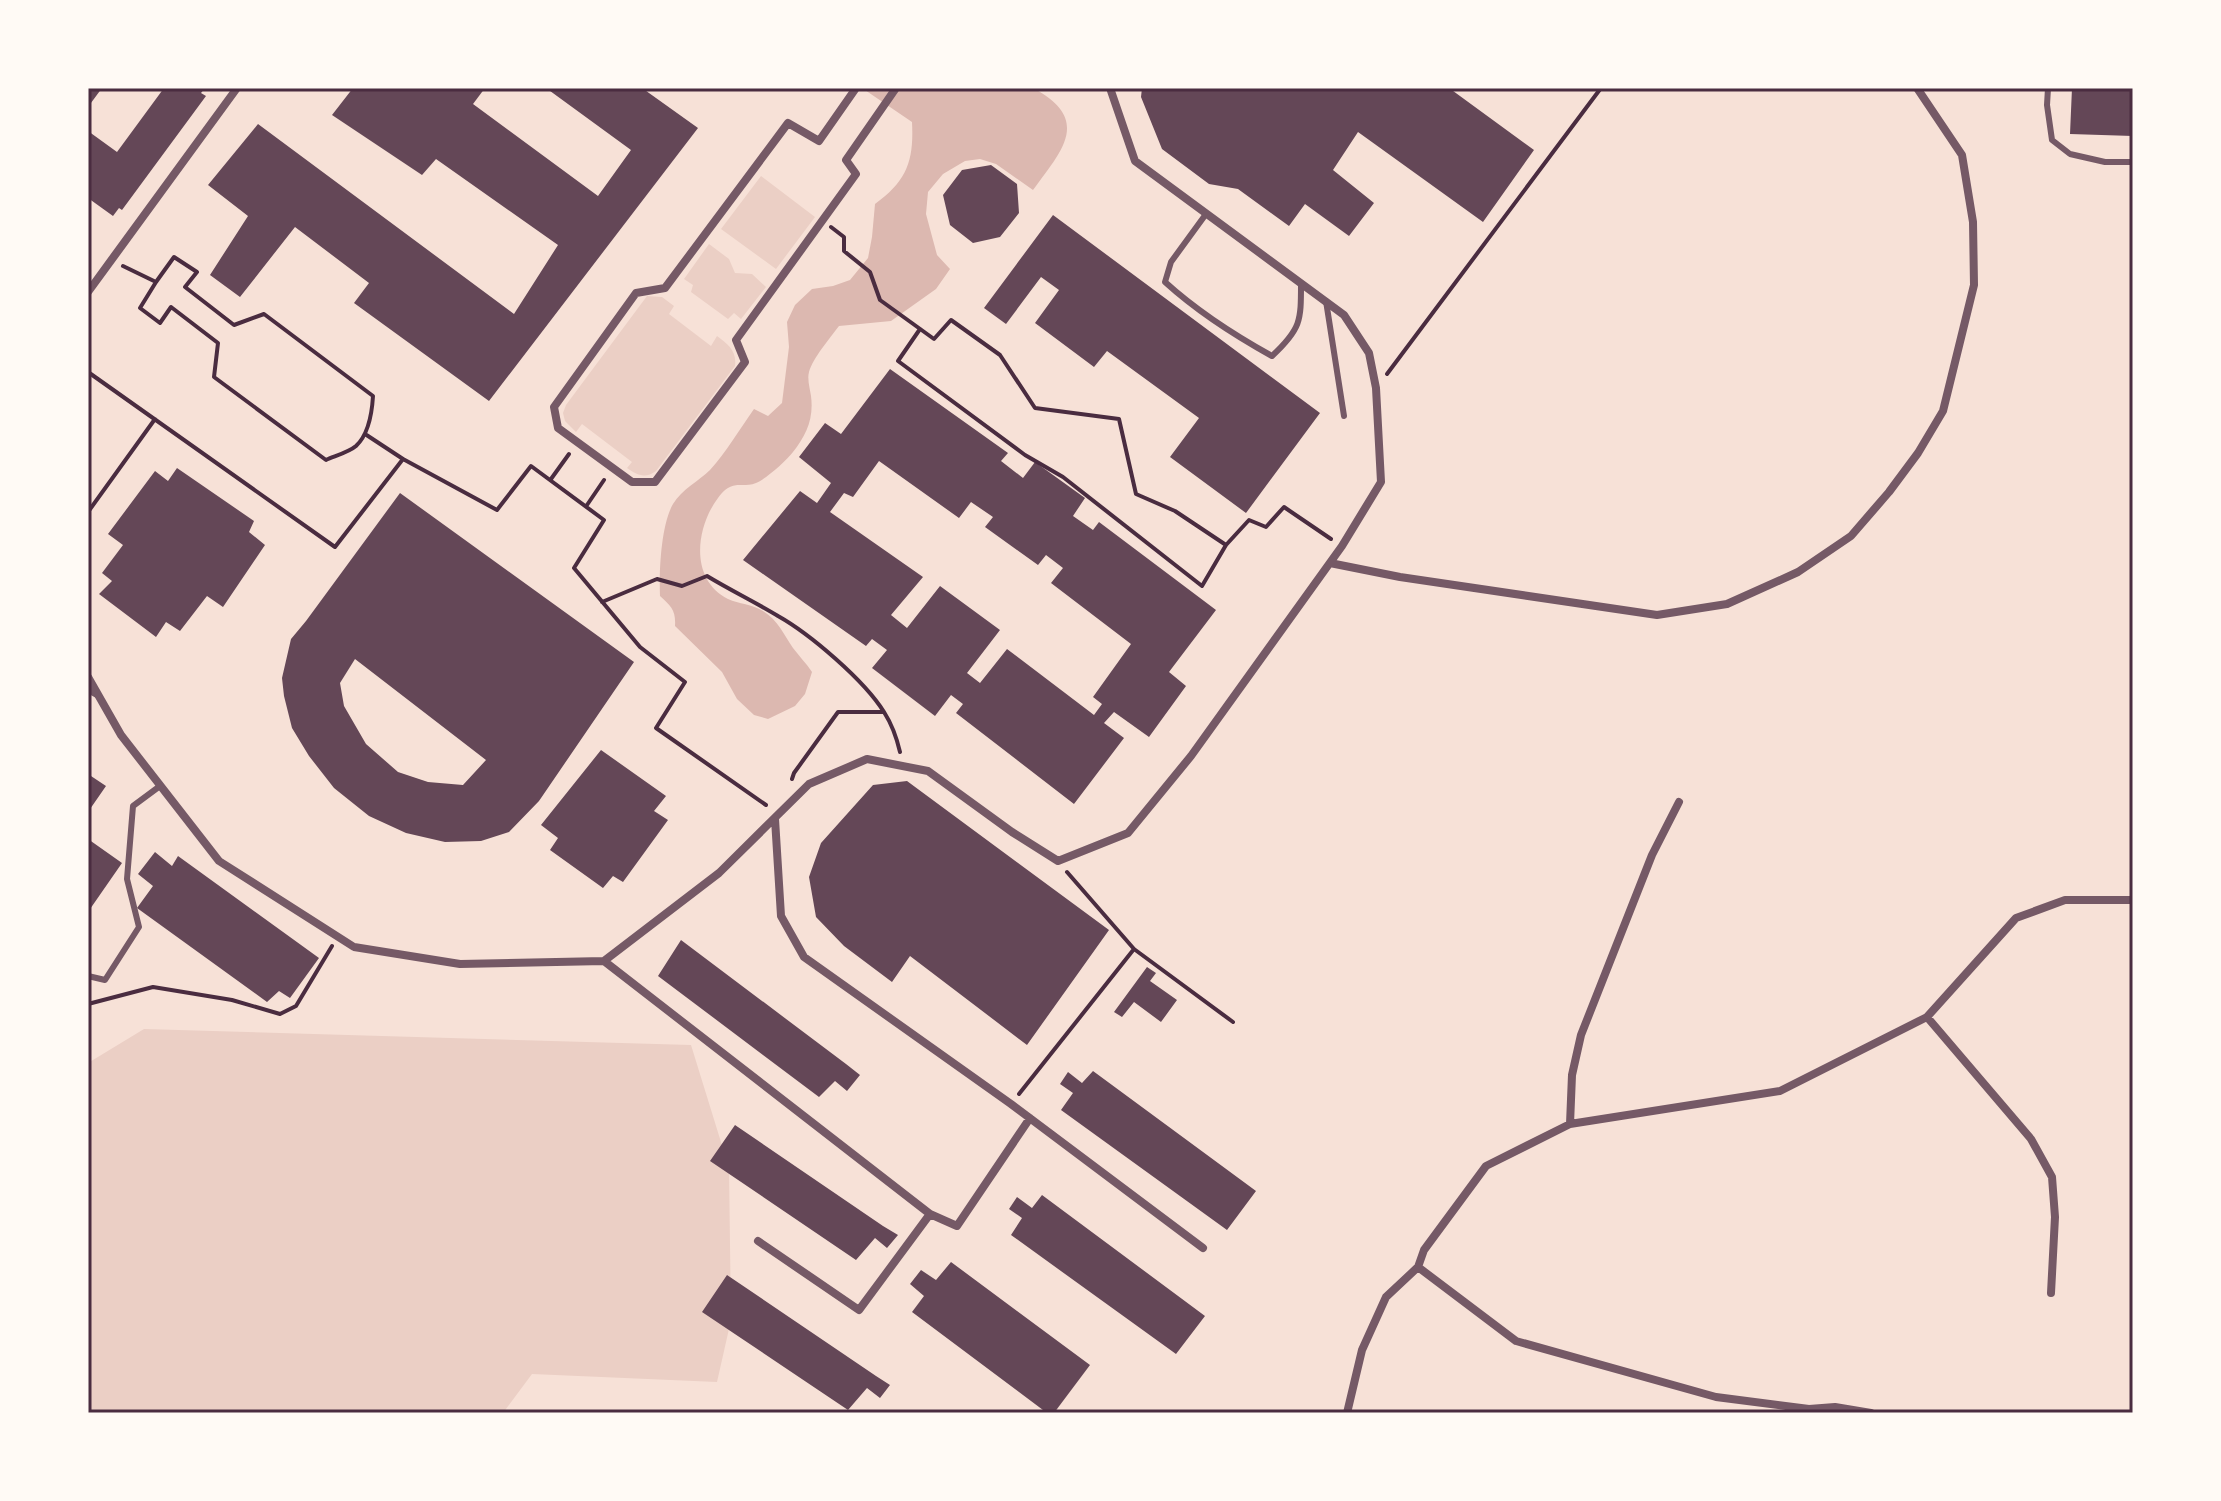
<svg xmlns="http://www.w3.org/2000/svg" width="2221" height="1501" viewBox="0 0 2221 1501" font-family="'Work Sans',sans-serif">
  <rect width="100%" height="100%" fill="#f7e1d7"/>
  <!-- green -->
  <path fill="#ebcfc5" d="M761 176 815 217 776 269 721 229Z
    M709 244 729 259 735 273 752 274 766 287 741 319 734 313 728 319 691 292 693 285 684 279Z
    M647 296 662 297 674 306 669 314 711 346 717 336C728 344 737 351 735 366L656 471C645 479 637 475 627 468L632 462 582 424 576 432 565 421 563 413 566 405Z
    M144 1029 691 1045 729 1168 731 1320 717 1382 532 1374 503 1413H88V1063Z"/>
  <!-- water -->
  <path fill="#dcb8b0" d="M862 88H1033C1093 120 1061 151 1033 190L996 164 980 159 965 161 943 174 928 192 926 214 937 255 950 269 936 289 891 321 839 326C830 338 813 358 809 372 807 379 810 389 811 396 814 419 806 435 793 452 786 461 766 479 756 483 741 489 733 478 718 498 696 527 689 579 728 599 739 604 752 604 763 611 778 620 784 635 793 648 799 656 806 663 812 672L805 694 795 706 768 719 754 715 737 699 722 672 675 626C676 610 671 606 660 596 659 571 661 525 673 504 682 489 699 481 710 470 725 454 741 427 754 409L768 416 782 403 789 347 787 322 795 305 812 289 833 286 850 280 868 258 872 237 875 204C907 181 914 161 912 122Z"/>
  <!-- building -->
  <path fill="#644757" fill-rule="evenodd" d="M88 88H102L88 107Z
    M164 88H205L201 93 206 96 122 210 119 208 113 216 88 198V131L117 152Z
    M353 88H485L473 104 598 196 631 150 546 88H642L698 128 489 401 354 303 369 283 295 227 240 297 210 275 248 216 208 185 258 124 514 314 558 245 436 159 422 175 332 115Z
    M1142 88H1449L1534 150 1483 222 1358 132 1333 170 1374 203 1349 236 1305 204 1289 226 1238 189 1209 184 1162 149 1141 97Z
    M2072 88H2133V136L2070 134Z
    M991 165 1017 184 1019 213 1000 237 973 243 950 225 943 195 962 170Z
    M1053 215 1320 413 1246 513 1170 457 1199 418 1107 351 1094 367 1035 323 1059 290 1041 277 1006 324 984 308Z
    M890 369 1008 453 1001 461 1023 478 1035 462 1085 498 1073 516 1093 530 1099 522 1216 610 1169 672 1186 686 1149 737 1114 712 1104 723 1124 738 1074 804 956 713 963 704 951 695 935 716 872 668 887 650 872 639 866 646 743 560 800 491 817 503 831 483 799 457 825 423 841 434ZM879 461 959 518 971 502 993 517 985 527 1038 565 1046 555 1063 568 1051 583 1131 644 1093 697 1102 704 1094 715 1007 649 980 683 967 673 1000 630 940 586 907 628 891 615 923 577 830 512 844 493 853 497Z
    M177 468 254 521 249 532 265 545 223 607 207 596 180 631 166 622 156 637 99 594 112 581 102 573 123 545 108 534 155 471 168 481Z
    M400 493 634 662 539 801 509 832 481 841 445 842 406 833 369 816 334 788 309 756 292 728 284 696 282 678 291 639 306 621ZM355 659 486 760 463 785 428 782 398 772 366 744 344 706 340 683Z
    M601 750 666 796 654 811 668 820 623 882 613 876 603 888 550 850 558 838 541 825Z
    M88 774 106 786 88 812Z
    M907 781 1109 930 1027 1045 910 956 892 982 844 946 816 917 809 877 821 843 873 785Z
    M88 839 122 863 88 912Z
    M155 852 172 866 178 856 319 958 290 998 279 991 267 1002 137 908 153 886 138 874Z
    M681 940 846 1064 860 1075 847 1091 835 1081 819 1097 658 976Z
    M1147 967 1156 973 1150 981 1177 1000 1161 1022 1134 1002 1122 1017 1114 1012Z
    M1093 1071 1256 1191 1227 1230 1061 1110 1073 1093 1060 1084 1068 1072 1082 1083Z
    M735 1125 883 1226 898 1235 887 1248 875 1238 856 1260 710 1161Z
    M1042 1195 1205 1316 1176 1354 1011 1235 1022 1218 1009 1209 1017 1197 1032 1208Z
    M951 1262 1090 1365 1054 1413H1047L912 1312 924 1296 910 1284 921 1270 936 1280Z
    M727 1275 876 1376 890 1385 880 1398 867 1388 848 1410 702 1312Z"/>
  <g fill="none" stroke-linecap="round" stroke-linejoin="round">
    <!-- path -->
    <path stroke="#4a2c40" stroke-width="4" d="M831 227 844 237V251L870 272 880 300 934 339 951 320 1000 355 1035 408 1119 419 1136 494 1175 511 1226 545 1249 520 1266 527 1284 507 1331 539
      M123 266 156 282 140 308 160 323 171 307 218 343 214 377 326 460C335 456 349 452 356 446 369 434 372 413 373 396L264 314 234 325 185 287 197 272 174 257 156 282
      M920 329 898 361 1025 455 1063 477 1202 586 1226 545
      M88 372 335 547 403 459 497 510 531 466 604 520 574 568 640 647 685 682 656 728 766 805
      M1387 374 1601 88
      M365 434 403 459
      M551 479 569 454
      M587 505 604 480
      M88 512 155 419
      M602 602 657 579 682 586 707 576C730 590 755 602 778 616 810 634 864 680 884 712 891 723 897 739 900 752
      M792 779 794 773 838 712H884
      M1134 949 1233 1022
      M88 1004 153 987 232 1000 280 1014 296 1006 332 946
      M1019 1094 1134 949 1067 872"/>
    <!-- service -->
    <path stroke="#755966" stroke-width="6" d="M2048 88 2047 105 2052 140 2070 154 2105 162H2133
      M1206 214 1171 262 1165 282C1198 312 1234 335 1272 356 1301 329 1301 321 1301 284
      M1326 301 1344 416
      M88 690 99 696
      M88 976 105 980 139 927 127 879 133 806 160 786"/>
    <!-- minor -->
    <path stroke="#755966" stroke-width="8" d="M856 88 819 141 788 123 665 288 636 293 554 407 558 428 632 482H655L745 362 736 340 856 174 846 160 896 88
      M88 292 237 88
      M1330 563 1400 577 1657 615 1727 604 1798 572 1851 536 1889 492 1918 453 1943 411 1974 285 1973 222 1962 155 1917 88
      M88 677 121 735 219 861 354 947 460 964 604 961 719 873 809 784 867 759 928 771 1012 832 1058 861 1128 833 1191 756 1342 546 1381 482 1376 388 1369 353 1344 315 1135 161 1110 88
      M775 819 781 916 804 957 1011 1104 1203 1248
      M604 961 930 1214
      M1927 1017 2031 1139 2052 1177 2055 1217 2051 1293
      M1570 1124 1572 1075 1581 1035 1652 855 1679 802
      M758 1241 859 1310 930 1214 957 1226 1030 1118
      M1418 1267 1516 1341 1716 1397 1809 1409 1835 1407 1871 1413
      M1347 1413 1362 1350 1386 1297 1418 1267 1424 1250 1486 1166 1570 1124 1780 1091 1927 1017 2016 918 2065 900H2133"/>
  </g>
  <!-- border -->
  <rect width="2221" height="1501" fill="none" stroke="#fffaf5" stroke-width="180"/>
  <rect x="90" y="90" width="2041" height="1321" fill="none" stroke="#4a2c40" stroke-width="3"/>
</svg>
